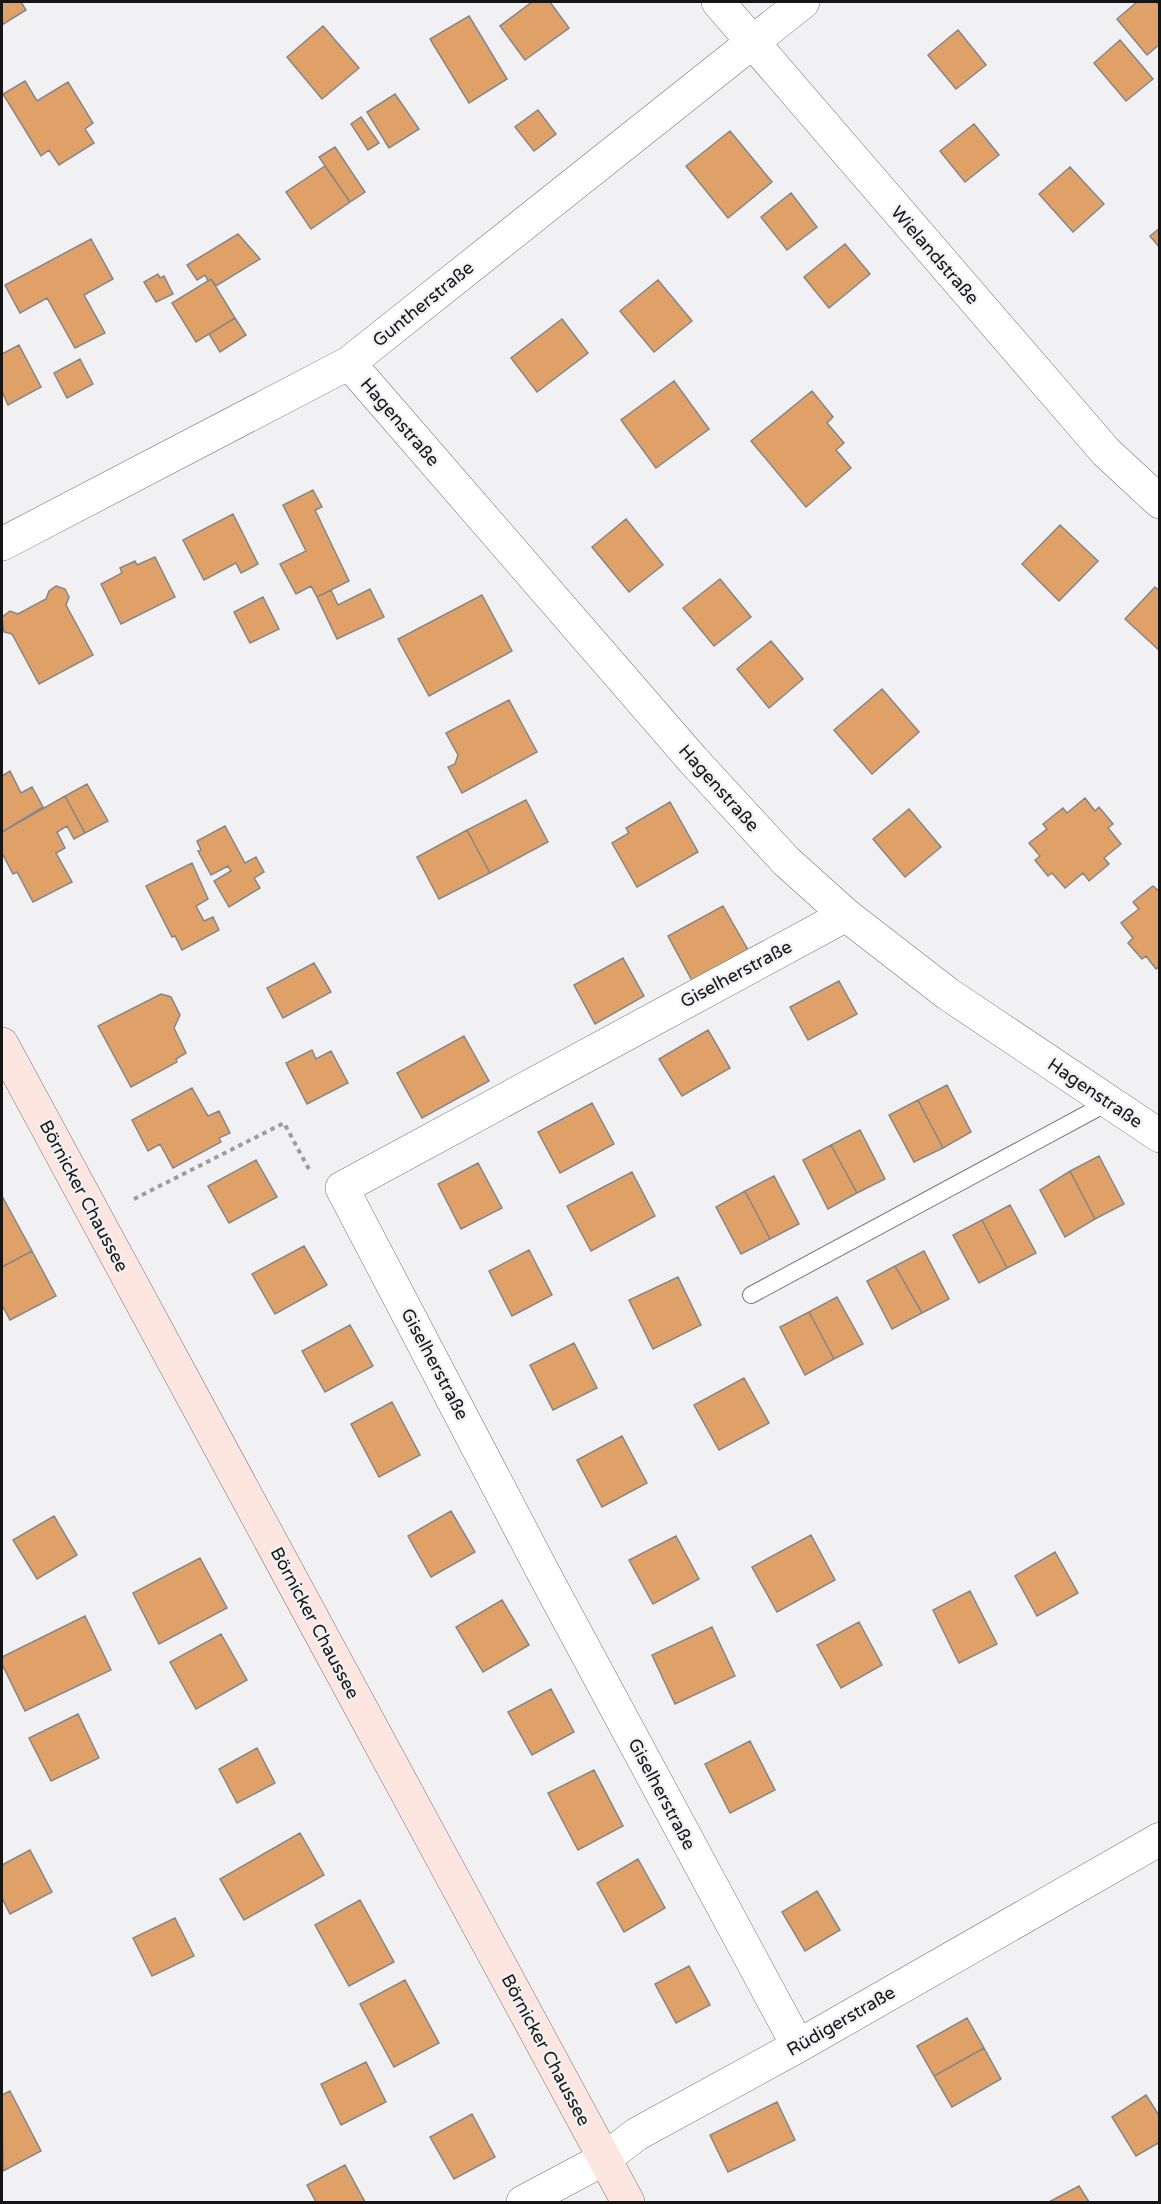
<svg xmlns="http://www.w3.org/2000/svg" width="1161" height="2204" viewBox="0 0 1161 2204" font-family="'Varela Round',sans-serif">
  <rect width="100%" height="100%" fill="#f1f0f2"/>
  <!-- building -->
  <path fill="#e0a169" stroke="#878685" stroke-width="1.5" d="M2 2H21L26 10 2 25Z
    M532 2H550L569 28 525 60 500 26Z
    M1137 2H1156L1160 6V44L1147 55 1117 19Z
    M469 16 507 79 469 103 430 39Z
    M323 26 359 68 322 99 287 57Z
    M958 30 986 65 956 89 928 55Z
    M1120 40 1153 79 1126 101 1094 63Z
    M25 81 37 101 68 82 93 123 85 129 94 143 59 165 49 150 41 156 3 94Z
    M395 94 419 129 389 148 367 112Z
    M538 110 556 134 534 151 515 127Z
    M361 117 379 143 368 150 351 124Z
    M974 124 999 155 965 182 940 151Z
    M730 131 772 182 728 218 686 166Z
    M335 147 365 192 350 202 319 157Z
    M325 166 350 202 311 229 286 192Z
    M1070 167 1104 204 1073 232 1039 194Z
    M791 193 817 227 787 250 761 217Z
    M1160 228V248L1150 236Z
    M238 234 260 259 216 286 211 279 208 281 205 275 197 280 187 265Z
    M91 239 113 279 84 295 105 333 75 348 47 298 20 313 5 285Z
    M845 244 870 274 829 308 804 277Z
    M158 274 160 278 164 276 173 294 156 302 144 282Z
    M211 279 235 318 196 342 172 303Z
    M658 280 692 321 654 352 620 311Z
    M235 318 246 335 220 352 209 334Z
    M562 319 588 353 537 392 511 358Z
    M19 345 41 387 8 405 2 391V354Z
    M80 359 93 384 67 398 54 373Z
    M674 381 709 429 656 468 621 420Z
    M812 391 833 417 827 423 844 443 836 450 851 468 806 507 751 441Z
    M313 490 322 507 315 510 349 581 317 597 311 586 296 594 280 564 306 551 283 505Z
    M233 514 258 564 241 573 236 563 204 580 183 540Z
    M626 519 663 565 629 592 592 547Z
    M1060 525 1098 561 1059 601 1022 564Z
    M155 557 175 597 121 624 101 584 122 573 120 568 135 561 137 565Z
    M720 579 751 617 714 646 683 608Z
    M56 586 65 589 69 597 66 605 93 655 39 684 12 634 4 632 2 617 10 611 18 614 46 599 49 591Z
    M1155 587 1160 591V651L1125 619Z
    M370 589 384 617 337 639 317 597 331 590 338 605Z
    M482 595 512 651 429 696 398 639Z
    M263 597 279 629 250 643 234 612Z
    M771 641 803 679 769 708 737 669Z
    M882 689 919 732 872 774 834 730Z
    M509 700 537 752 462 793 448 767 455 764 458 755 446 733Z
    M10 771 21 793 32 787 43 807 2 832V776Z
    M87 784 108 821 85 833 65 796Z
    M65 796 85 833 74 839 67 826 57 832 65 848 56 853 72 882 33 902 17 872 13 874 2 853V832Z
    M1085 798 1095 811 1099 807 1113 824 1108 828 1121 844 1104 858 1109 864 1089 881 1083 873 1065 888 1052 873 1048 876 1035 860 1040 856 1029 843 1047 829 1043 824 1063 808 1067 813Z
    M526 800 548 842 490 873 467 830Z
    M670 802 698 852 637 887 612 843 629 833 626 828Z
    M909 809 941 847 905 877 873 839Z
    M225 826 245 863 256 857 264 872 254 878 260 888 229 907 214 881 231 871 228 866 211 875 198 851 201 850 197 841Z
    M467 830 490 873 439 899 417 857Z
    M192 863 208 899 196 906 204 921 213 917 219 930 182 950 175 936 172 937 146 886Z
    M1153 886 1160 892V966L1156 969 1146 956 1142 959 1128 943 1133 938 1121 923 1139 909 1133 902Z
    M723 906 752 957 696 988 668 936Z
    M623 958 644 996 595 1024 574 985Z
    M314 963 331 992 283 1018 267 988Z
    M839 981 857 1014 808 1040 790 1007Z
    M161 994 171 997 180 1015 174 1028 186 1053 176 1059 177 1062 131 1087 98 1026Z
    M708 1030 730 1068 682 1096 659 1059Z
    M464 1036 489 1081 422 1118 397 1073Z
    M312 1050 316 1059 331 1051 348 1083 307 1104 286 1063Z
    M947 1085 971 1132 943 1148 918 1100Z
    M192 1088 208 1116 219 1111 230 1133 219 1138 221 1142 173 1168 160 1144 148 1151 132 1120Z
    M918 1100 943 1148 914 1162 889 1115Z
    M592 1103 614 1144 560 1173 538 1132Z
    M860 1130 885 1179 857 1193 831 1145Z
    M831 1145 857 1193 828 1209 803 1160Z
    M1099 1156 1124 1204 1095 1219 1070 1171Z
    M256 1160 277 1197 229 1223 208 1186Z
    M478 1163 502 1208 461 1229 438 1184Z
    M1070 1171 1095 1219 1065 1237 1040 1190Z
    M632 1172 655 1216 591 1251 567 1206Z
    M774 1176 799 1224 770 1239 745 1191Z
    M745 1191 770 1239 741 1254 716 1207Z
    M2 1196 32 1251 2 1267Z
    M1010 1205 1036 1253 1007 1268 982 1220Z
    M982 1220 1007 1268 979 1283 953 1235Z
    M304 1246 327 1285 275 1314 252 1274Z
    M529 1250 552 1295 512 1316 489 1271Z
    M32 1251 56 1296 10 1320 2 1305V1267Z
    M924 1251 949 1299 922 1313 895 1266Z
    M895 1266 922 1313 892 1329 867 1281Z
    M678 1277 701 1325 653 1349 629 1300Z
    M837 1297 863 1344 834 1359 809 1312Z
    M809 1312 834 1359 805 1375 780 1327Z
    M350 1325 373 1366 325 1392 302 1351Z
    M574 1343 597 1388 553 1410 530 1365Z
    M744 1378 769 1423 719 1450 694 1405Z
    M392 1402 420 1455 379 1477 351 1424Z
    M622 1436 647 1483 602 1507 577 1460Z
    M451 1511 475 1552 431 1577 408 1536Z
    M54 1516 77 1555 37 1579 13 1540Z
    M811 1535 835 1580 777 1612 752 1567Z
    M676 1536 699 1579 653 1604 629 1560Z
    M1055 1552 1078 1593 1037 1616 1015 1576Z
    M200 1558 227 1608 159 1644 133 1593Z
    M970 1591 997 1644 959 1663 933 1610Z
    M502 1600 529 1645 483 1672 456 1627Z
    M85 1616 111 1670 25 1711 2 1664V1657Z
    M859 1622 882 1665 841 1688 817 1645Z
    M712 1627 735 1676 675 1704 652 1655Z
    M221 1634 247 1680 196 1709 170 1662Z
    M551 1689 574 1732 532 1755 508 1712Z
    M78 1714 99 1758 51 1781 29 1738Z
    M750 1741 775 1790 730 1813 705 1764Z
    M257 1748 275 1783 237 1803 219 1769Z
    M594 1770 623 1826 578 1850 548 1793Z
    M300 1833 324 1875 244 1920 220 1879Z
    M30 1850 52 1892 10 1914 2 1898V1865Z
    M638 1859 665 1908 624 1932 597 1883Z
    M817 1891 840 1930 805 1951 782 1912Z
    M360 1900 394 1962 349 1986 315 1925Z
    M175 1918 194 1956 152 1976 133 1938Z
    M689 1966 710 2005 676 2023 655 1984Z
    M405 1980 439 2043 394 2067 360 2004Z
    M967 2018 984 2048 934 2076 917 2046Z
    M984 2048 1001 2079 952 2107 934 2076Z
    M366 2062 386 2102 341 2125 321 2084Z
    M10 2091 41 2151 3 2171 2 2095Z
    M1146 2095 1160 2117V2142L1136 2156 1112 2117Z
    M777 2102 795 2140 728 2172 710 2135Z
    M472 2114 495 2157 454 2179 430 2137Z
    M345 2165 365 2202H316L307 2185Z
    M1079 2186 1089 2202H1049Z"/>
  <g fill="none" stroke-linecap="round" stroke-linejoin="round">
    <defs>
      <path id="lane" d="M751 1295 1109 1102"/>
      <path id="street" d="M718 2 1106 452 1160 502
        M349 363 693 760 786 861 846 915 948 994 1160 1136
        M2 544 349 363 803 2
        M798 2046 544 1574 342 1188 846 915
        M523 2202 604 2159 637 2134 798 2046 1160 1839"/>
      <path id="secondary" d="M2 1044 628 2202"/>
    </defs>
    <!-- lane casing -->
    <use href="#lane" stroke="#767577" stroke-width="18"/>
    <!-- street casing -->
    <use href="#street" stroke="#767577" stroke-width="34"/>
    <!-- secondary casing -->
    <use href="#secondary" stroke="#767577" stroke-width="34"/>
    <!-- path -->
    <path stroke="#9d9c9e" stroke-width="4" stroke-dasharray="4.5 4.5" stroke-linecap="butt" d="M134 1199 284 1123 311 1173"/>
    <!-- lane -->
    <use href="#lane" stroke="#fff" stroke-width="16"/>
    <!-- street -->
    <use href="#street" stroke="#fff" stroke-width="33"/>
    <!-- secondary -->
    <use href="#secondary" stroke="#fee6e0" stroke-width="33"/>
  </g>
  <g text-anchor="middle" stroke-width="4.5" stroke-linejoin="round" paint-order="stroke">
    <!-- street labels -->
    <g font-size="18" fill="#151516" stroke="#f1f0f2">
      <text transform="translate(935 255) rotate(49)" y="6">Wielandstraße</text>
      <text transform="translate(423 304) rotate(-39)" y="6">Guntherstraße</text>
      <text transform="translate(400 422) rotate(49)" y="6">Hagenstraße</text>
      <text transform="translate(719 788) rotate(48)" y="6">Hagenstraße</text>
      <text transform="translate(736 974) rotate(-28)" y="6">Giselherstraße</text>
      <text transform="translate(1095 1093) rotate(34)" y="6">Hagenstraße</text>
      <text transform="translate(84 1196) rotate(62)" y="6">Börnicker Chaussee</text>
      <text transform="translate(435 1364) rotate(62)" y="6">Giselherstraße</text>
      <text transform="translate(315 1623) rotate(62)" y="6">Börnicker Chaussee</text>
      <text transform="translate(662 1794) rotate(62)" y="6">Giselherstraße</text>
      <text transform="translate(841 2021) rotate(-30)" y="6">Rüdigerstraße</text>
      <text transform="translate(546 2050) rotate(62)" y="6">Börnicker Chaussee</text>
    </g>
  </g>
  <!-- border -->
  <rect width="1161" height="2204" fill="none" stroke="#151516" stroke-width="6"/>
</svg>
